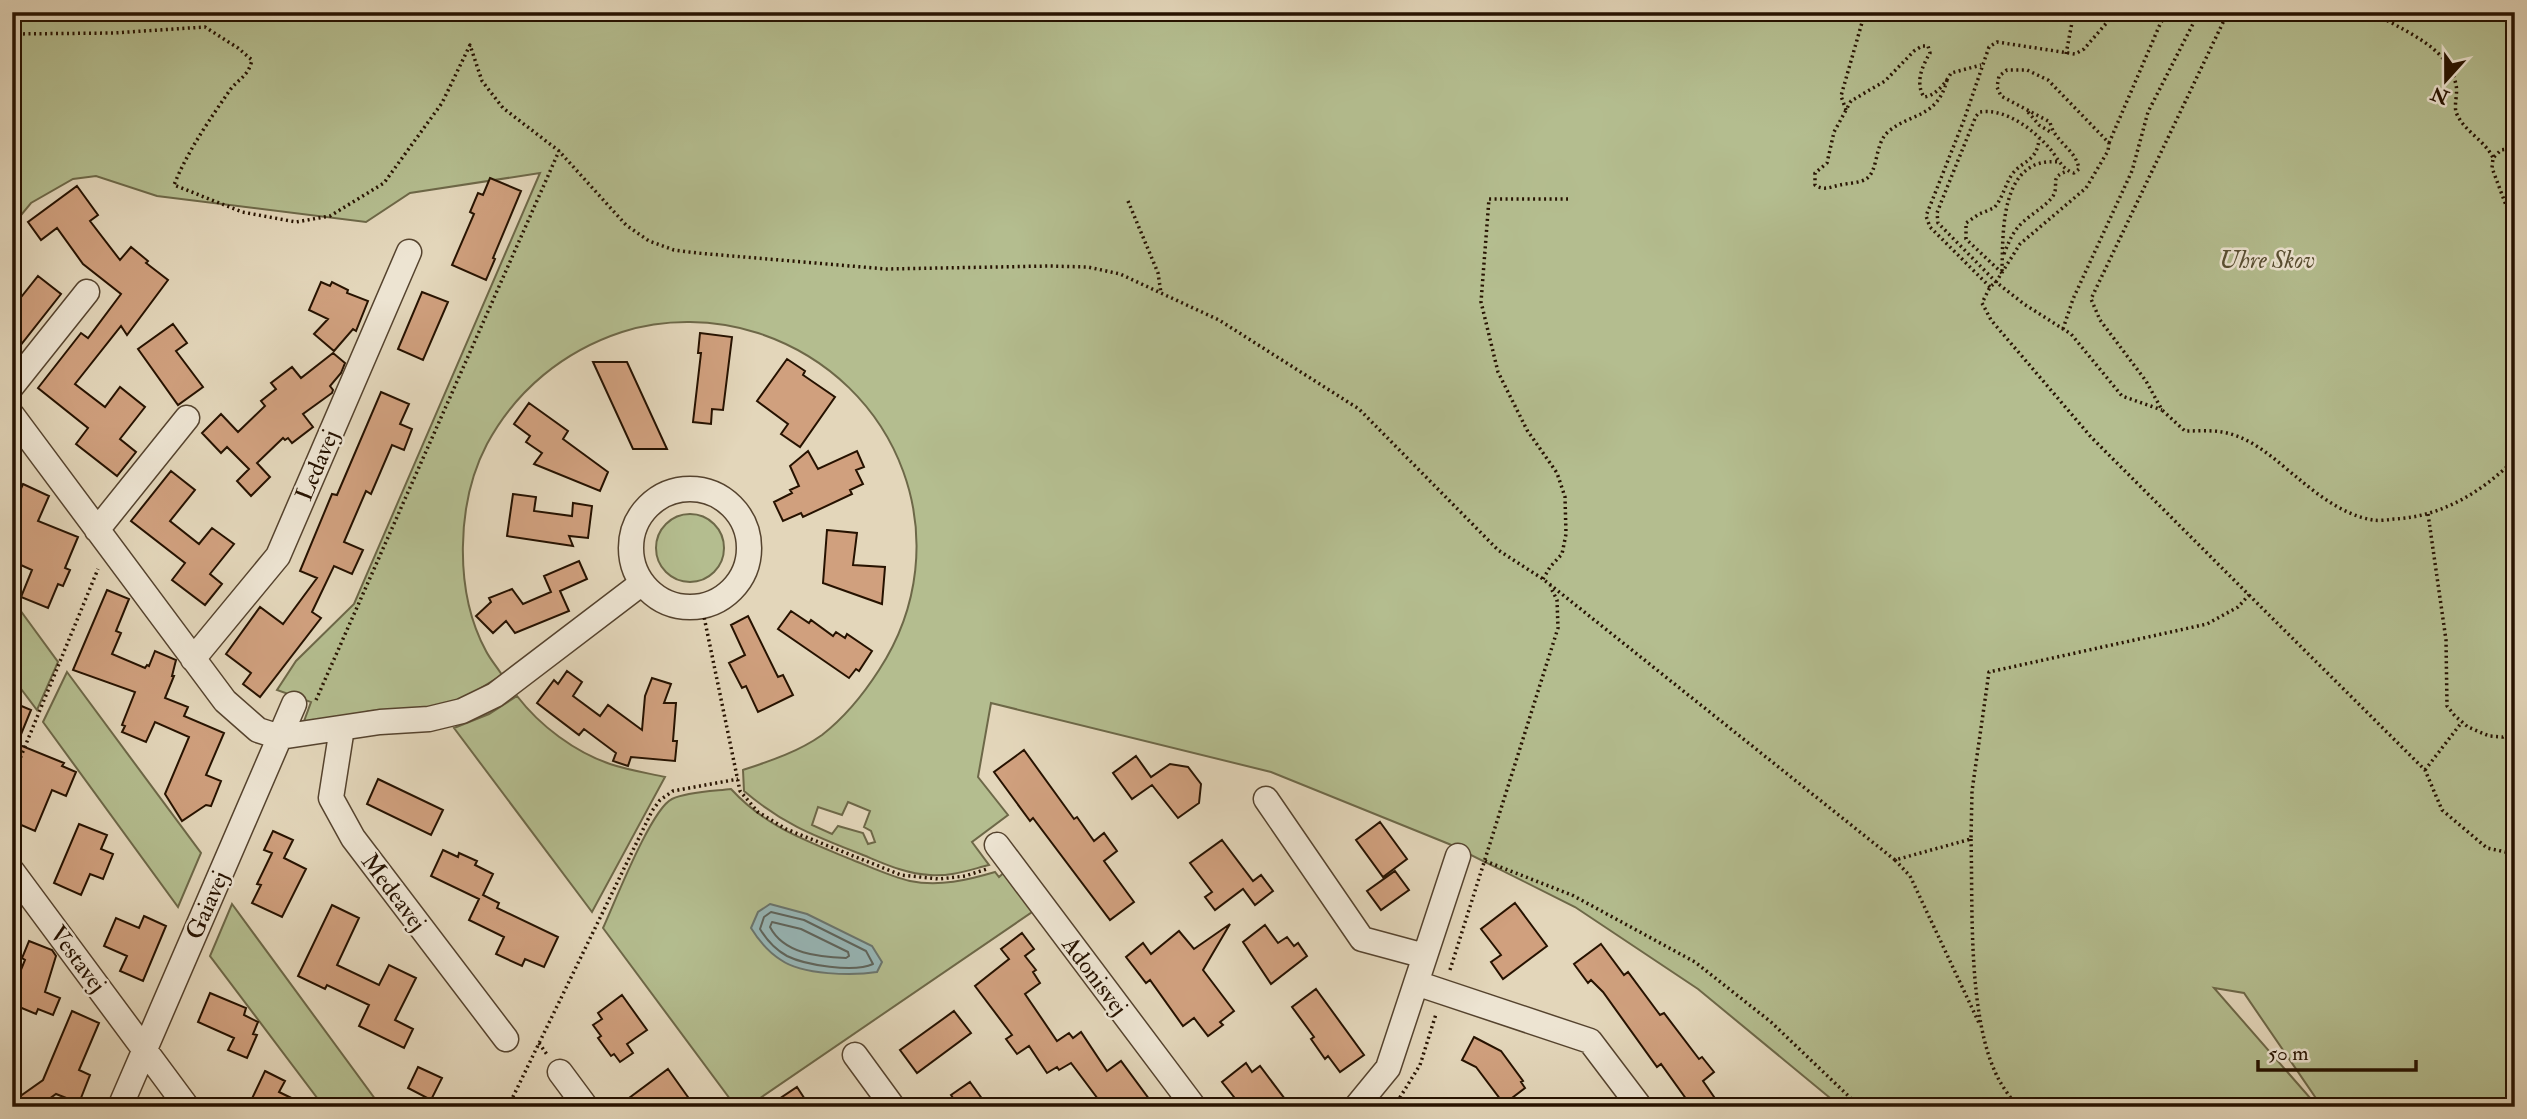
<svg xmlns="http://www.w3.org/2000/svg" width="2527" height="1119" viewBox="0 0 2527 1119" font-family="'IM FELL Double Pica',serif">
  <rect width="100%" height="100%" fill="#e3d6ba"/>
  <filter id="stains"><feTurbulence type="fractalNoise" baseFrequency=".00286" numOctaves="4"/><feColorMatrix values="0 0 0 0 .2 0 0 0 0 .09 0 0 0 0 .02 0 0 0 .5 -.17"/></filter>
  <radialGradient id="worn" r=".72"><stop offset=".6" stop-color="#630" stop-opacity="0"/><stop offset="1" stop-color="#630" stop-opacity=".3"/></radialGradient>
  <!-- green -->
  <path fill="#b4bd8f" stroke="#6d6848" stroke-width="2" fill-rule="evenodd" d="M12 12H2515V1107H2322L2244 993 2214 988 2318 1107H1841L1698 989 1575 907 1449 844 1271 772 991 703 978 777 1008 815 972 842 989 865C969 870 950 877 930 875 906 874 885 864 863 855 815 836 784 825 744 791L743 770C770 761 798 752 822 735 845 717 863 695 879 670 962 543 901 380 758 333 715 319 665 318 622 332 564 351 516 390 487 444 456 503 454 592 486 651 490 659 497 667 502 675L468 696 435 708 370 711 335 720 303 724 311 702 277 690 296 661 354 604 540 173 410 193 366 222 157 196 96 176 73 179 31 203 12 226ZM848 802 870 811 864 827 871 831 875 842 868 844 863 833 838 826 832 834 812 825 818 807 842 815Z
    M656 548a34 34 0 1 1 68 0a34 34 0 1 1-68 0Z
    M12 599 58 662 37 710 12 677Z
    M67 672 201 853 178 907 43 722Z
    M517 696C540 726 575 752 610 764 628 770 647 773 665 777L592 912 454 728 489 714Z
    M731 789C767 828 807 841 855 861 873 868 892 877 910 881 939 887 968 880 995 872L999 877 1008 869 1038 908 747 1107H736L603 928C615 902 651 809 672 799 686 792 715 791 731 789Z
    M232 904 381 1107H324L210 956Z"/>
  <!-- water -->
  <path fill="#97b7b8" stroke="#6a756e" stroke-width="2" d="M770 904 807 914 872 946 882 962 877 972C853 976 802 975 781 960 768 952 759 941 751 928L758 912Z"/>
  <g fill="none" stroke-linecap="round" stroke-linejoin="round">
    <!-- shore -->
    <path stroke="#5e645c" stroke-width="2" d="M771 912 804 920 866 951 873 964C854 973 805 965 787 956 776 950 766 939 760 929L764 917Z
      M772 922 801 929 848 952 849 956 846 958C819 957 784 954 770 927Z"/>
  </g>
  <!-- building -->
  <path fill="#d0a07e" stroke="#261200" stroke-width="2" d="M490 178 521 191 493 258 495 259 486 280 452 265 474 214 470 212 478 193 483 195Z
    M77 186 98 215 90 221 120 260 131 247 148 261 146 263 168 280 127 335 121 326 75 384 105 407 120 387 145 407 120 439 136 452 117 476 76 444 88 428 38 388 81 333 88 338 121 294 83 264 57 228 41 240 28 222Z
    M38 276 61 294 12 356V289L22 296Z
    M321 282 330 286 332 282 348 290 347 293 368 301 356 331 353 329 334 351 314 334 328 319 309 310Z
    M422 292 448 302 423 360 398 349Z
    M173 324 187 343 176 351 203 387 178 405 138 349Z
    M700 333 732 337 723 410 712 409 711 424 693 422 701 353H698Z
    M333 353 345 363 341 373 330 386 333 390 332 393 303 414 313 427 292 443 288 438 285 440 283 438 257 463 270 477 251 496 237 481 249 469 227 447 221 453 202 433 221 414 238 432 265 406 261 401 276 389 271 383 292 367 301 378Z
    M787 359 805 371 803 375 835 397 800 447 781 434 788 424 757 401Z
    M593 362H627L667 449H633Z
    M381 392 409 404 400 424 412 429 404 450 392 445 371 494 366 491 344 542 363 550 352 574 334 566 312 612 321 618 260 697 243 684 251 673 226 654 260 607 283 624 317 578 300 571 332 494 337 495Z
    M529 403 568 431 563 439 608 472 600 491 534 464 542 453 526 442 530 436 514 424Z
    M808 451 818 469 857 451 864 467 856 470 863 484 850 490 852 494 803 517 801 513 783 521 774 502 792 493 790 490 799 486 790 466Z
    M171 471 195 490 170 521 199 544 212 528 234 544 210 574 222 584 205 605 172 580 185 563 131 521Z
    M23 484 49 496 38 521 78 537 65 568 70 570 63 586 58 584 48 608 21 597 32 570 12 561V509Z
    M513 494 536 497 534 511 572 516 573 503 592 506 588 538 569 536 573 546 507 536Z
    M827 530 857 533 853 565 885 567 882 604 823 583Z
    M579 561 587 579 560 591 569 611 515 633 506 621 493 633 476 616 491 602 489 598 512 589 523 604 551 592 544 576Z
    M107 590 129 599 116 631 121 633 112 654 145 668 147 665 149 666 155 651 176 660 172 676H174L165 698 188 707 184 716 224 733 206 775 221 781 211 806 206 805 182 821 165 794 189 737 155 722 146 742 122 732 125 726 122 725 135 692 73 670Z
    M791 611 809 623 811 620 833 636 836 632 845 638 847 634 872 651 859 671 856 669 849 678 778 629Z
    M748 616 778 677 783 675 793 695 758 712 746 686 742 688 729 663 745 655 731 625Z
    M567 671 582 682 573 696 600 716 608 705 642 730 645 696 652 678 671 684 664 703H676L673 741H677L675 761 631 757 628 766 613 761 616 753 584 729 579 735 537 703 554 680 558 684Z
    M12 702 31 710 17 744 64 763 62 766 76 772 66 796 52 790 35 831 12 821Z
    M1024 750 1074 819 1077 817 1094 841 1104 833 1117 851 1104 861 1134 902 1110 920 1033 818 1030 821 994 772Z
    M1136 756 1151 777 1170 764 1188 767 1201 784 1199 803 1178 818 1152 785 1132 799 1113 773Z
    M378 779 443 810 431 835 367 804Z
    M1380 822 1407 859 1383 877 1356 840Z
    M79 824 107 835 101 849 113 854 103 879 90 874 81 895 54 883Z
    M273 831 293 840 284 858 306 869 282 917 252 903 261 885 257 884 272 853 264 850Z
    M1222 840 1253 881 1261 875 1273 891 1255 905 1243 889 1215 910 1205 897 1212 892 1190 863Z
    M443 850 458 857 459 853 477 861 475 865 493 874 483 895 499 903 497 908 558 937 544 967 525 959 522 966 496 954 504 937 469 920 479 899 431 876Z
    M1395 871 1409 890 1381 910 1367 891Z
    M1515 903 1547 946 1503 979 1491 962 1501 955 1481 929Z
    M332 905 359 918 337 965 379 985 389 965 416 978 395 1020 413 1029 404 1048 359 1026 369 1005 327 985 325 989 298 976Z
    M144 916 166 926 143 981 120 971 127 956 104 946 116 918 139 928Z
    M1230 924 1203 970 1234 1011 1220 1022 1223 1025 1208 1036 1194 1018 1183 1026 1150 980 1146 983 1126 957 1143 943 1151 954 1179 931 1194 949Z
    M1265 925 1278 943 1287 937 1294 946 1298 943 1307 956 1271 984 1243 942Z
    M1022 933 1034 949 1025 956 1036 970 1033 972 1040 983 1025 994 1057 1041 1069 1033 1073 1038 1081 1032 1107 1071 1121 1061 1155 1107H1104L1071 1063 1059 1070 1057 1067 1047 1073 1029 1046 1017 1054 1006 1039 1012 1035 975 986 1009 959 1001 949Z
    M29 941 52 950 56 956 45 992 60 998 53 1015 38 1009 36 1014 12 1004V992L25 960 22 958Z
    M1601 944 1624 975 1628 972 1660 1015 1664 1013 1699 1059 1702 1057 1714 1072 1703 1081 1721 1107H1692L1661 1064 1657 1067 1603 992 1591 980 1588 983 1574 964Z
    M1316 989 1364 1055 1340 1072 1328 1056 1325 1059 1311 1039 1314 1037 1292 1007Z
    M210 993 246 1008 244 1015 258 1022 253 1034 257 1035 247 1058 228 1050 234 1038 198 1022Z
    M622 995 647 1030 627 1044 633 1053 620 1062 614 1054 611 1056 598 1038 601 1036 593 1025 602 1019 598 1013Z
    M72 1011 99 1023 79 1070 90 1075 79 1103 56 1094 38 1107H12V1102L43 1080Z
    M954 1011 971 1033 917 1073 900 1050Z
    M1474 1037 1501 1051 1523 1081 1521 1082 1525 1088 1504 1104 1476 1067 1462 1060Z
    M1246 1063 1252 1072 1260 1066 1291 1107H1242L1222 1082Z
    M418 1067 442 1078 431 1100 408 1088Z
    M668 1069 695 1107H617Z
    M265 1071 285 1081 279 1092 310 1107H248Z
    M970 1082 988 1107H959L951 1095Z
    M797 1087 810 1107H767Z"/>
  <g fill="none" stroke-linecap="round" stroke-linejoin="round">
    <defs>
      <path id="minor" d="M12 386 87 292
        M12 415 225 701 258 730 280 737 380 722 429 719 462 711 495 695 642 583
        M631 548a59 59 0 1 1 118 0a59 59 0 1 1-118 0Z
        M97 530 187 418
        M193 659 278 556 409 252
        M342 728 331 798 353 838 506 1039
        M1266 799 1362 939 1425 956
        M997 845 1194 1107
        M12 871 187 1107
        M1416 983 1590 1041 1640 1107
        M855 1055 893 1107
        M560 1072 586 1107
        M120 1107 294 704
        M1356 1107 1388 1068 1458 856"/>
    </defs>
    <!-- minor casing -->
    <use href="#minor" stroke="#55432e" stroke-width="27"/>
    <!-- path -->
    <path stroke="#261200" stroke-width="3.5" stroke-dasharray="2 3.5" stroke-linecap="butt" d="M2228 12 2091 299 2100 320 2146 381 2162 410 2185 431C2197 431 2211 430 2222 432 2253 437 2276 461 2299 479 2319 496 2346 516 2373 520 2379 521 2387 520 2394 519 2441 517 2482 492 2515 459
      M2373 12C2402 31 2449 46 2456 85 2458 93 2454 104 2456 112 2463 131 2485 140 2493 158
      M12 34 113 33 205 27 238 48 252 60C248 77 239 78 230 90 210 119 187 152 174 185L242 212 296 222 330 216 384 183 442 103 470 45 482 81 503 108 559 151 626 225 649 241 674 250 697 253 886 269 1049 266 1088 267 1120 274 1219 320 1359 409 1498 550 1543 579 1895 860 1971 839 1972 791 1989 672 2207 624 2238 607 2249 595 2091 437 1991 320 1982 303 1990 287 1996 282 2020 244 2086 188 2108 151 2109 143 2048 80 2027 70H2007L1999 76 1997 87 2001 96 2050 122C2054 142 2076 149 2079 169L2074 173C2063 170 2058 159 2051 150 2035 131 2007 108 1980 112L1976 116 1942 200 1937 213 1938 223 1996 282 2024 304 2071 334 2122 396 2162 410
      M2066 54 2074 12
      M1947 80C1937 118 1913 112 1889 131 1874 143 1879 171 1866 179 1860 183 1848 183 1840 185 1830 187 1824 191 1815 185V173L1827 163 1834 132 1851 101 1885 81 1914 51 1922 46H1928L1930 53C1922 66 1915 83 1924 97 1935 96 1946 83 1951 73L1981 65
      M1846 110 1841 96 1865 12
      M2028 112 2039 125 2052 133
      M2109 143 2161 22 2170 12
      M2515 148 2501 150 2493 158 2492 168 2515 229
      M1128 201 1158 273 1161 293
      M2004 254C2009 241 2013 231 2024 221 2033 213 2046 206 2053 196 2060 184 2048 177 2068 171
      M2002 271C2003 231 2000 156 2059 162
      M2002 273 1966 239V223L1979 214 1994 208C2003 198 2005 184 2013 173 2024 160 2037 161 2039 139
      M1990 287 1930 227 1926 216 1964 120 1989 47 1997 42 2075 54 2084 49 2116 12
      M2063 329 2073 299 2132 171 2148 112 2199 12
      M2428 514 2446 640 2447 706 2455 716 2468 727 2489 736 2503 737 2515 730
      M1543 579 1550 567 1562 554 1566 534 1565 497 1557 473 1527 430 1498 372 1481 302 1489 199H1568
      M2249 595 2425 770 2442 810 2487 848 2515 854
      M702 607 740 791 758 812 786 829 901 875 939 879 965 876 987 869
      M316 700 559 151
      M2425 770 2462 722
      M12 778 98 569
      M1971 839C1973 907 1967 1020 1999 1080 2004 1089 2011 1098 2017 1107
      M1895 860 1910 876 1980 1025
      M1485 861 1572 895 1695 962 1771 1022 1860 1107
      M1450 970 1558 628 1557 600 1550 586
      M539 1043 548 1056
      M508 1107 652 811 660 800 673 791 738 779
      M1394 1107 1420 1065 1436 1014"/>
    <!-- minor -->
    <use href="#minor" stroke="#ede4d2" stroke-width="24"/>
  </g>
  <g text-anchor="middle" stroke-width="5" stroke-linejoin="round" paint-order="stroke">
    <!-- park labels -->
    <g font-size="24" font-style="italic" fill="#584e32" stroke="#ede4d2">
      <text x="2267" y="268">Uhre Skov</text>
    </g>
    <!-- street labels -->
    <g font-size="24" fill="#261200" stroke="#ede4d2">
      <text transform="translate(317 465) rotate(-67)" y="8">Ledavej</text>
      <text transform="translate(394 892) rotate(53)" y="8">Medeavej</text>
      <text transform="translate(207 905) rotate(-66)" y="8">Gaiavej</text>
      <text transform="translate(78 959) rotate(53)" y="8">Vestavej</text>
      <text transform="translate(1095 976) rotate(53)" y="8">Adonisvej</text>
    </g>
  </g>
  <!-- margin -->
  <rect width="2527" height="1119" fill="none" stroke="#e3d6ba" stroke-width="42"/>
  <rect x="14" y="14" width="2499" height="1091" fill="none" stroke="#261200" stroke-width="3.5"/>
  <rect x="21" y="21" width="2485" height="1077" fill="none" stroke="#261200" stroke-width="2"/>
  <!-- north arrow -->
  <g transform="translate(2446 80) rotate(201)" stroke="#ede4d2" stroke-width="5" paint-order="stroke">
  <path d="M0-5L12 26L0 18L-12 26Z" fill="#261200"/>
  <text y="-10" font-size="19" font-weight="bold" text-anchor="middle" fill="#261200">N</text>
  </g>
  <!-- scale -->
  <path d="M2258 1060v10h158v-10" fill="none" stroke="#261200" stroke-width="3.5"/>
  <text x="2268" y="1060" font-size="21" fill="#261200" stroke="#ede4d2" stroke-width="5" paint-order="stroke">50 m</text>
  <rect width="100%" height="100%" filter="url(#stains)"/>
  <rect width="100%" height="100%" fill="url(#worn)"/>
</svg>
